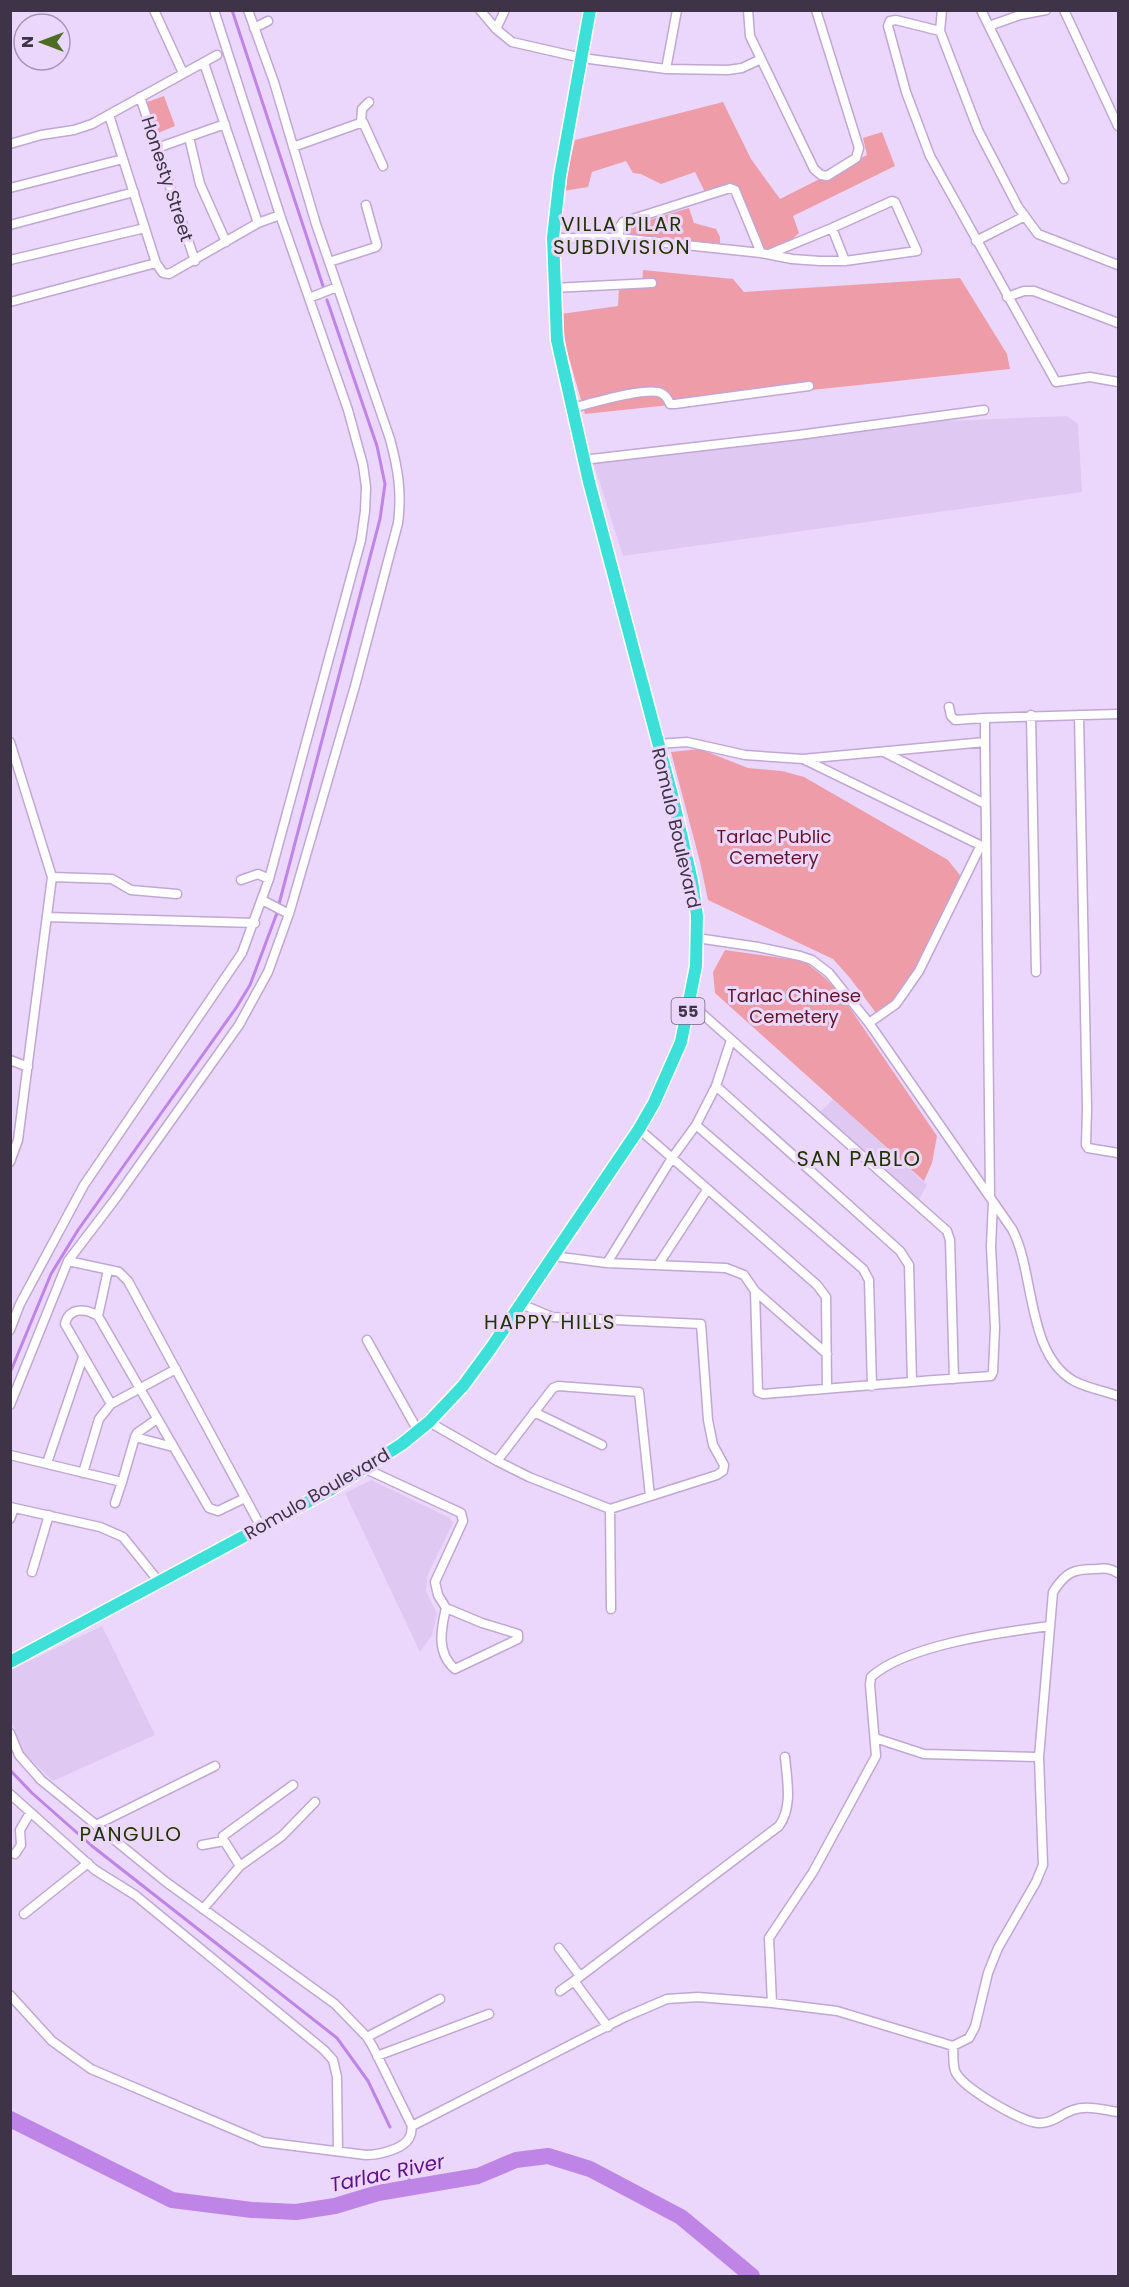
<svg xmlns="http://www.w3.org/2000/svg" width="1129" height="2287" viewBox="0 0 1129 2287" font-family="Poppins,sans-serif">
  <rect width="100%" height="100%" fill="#ebd7fc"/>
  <!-- built -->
  <path fill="#dfc8f2" d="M1067 416 1078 424 1082 492 623 556 593 461 945 421Z
    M833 1099 927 1185 918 1201 818 1114Z
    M371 1480 450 1518 453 1523 428 1574 426 1591 437 1614 432 1635 420 1652 345 1493Z
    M102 1626 155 1735 53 1781 24 1753 11 1721V1670Z"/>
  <!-- green -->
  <path fill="#ee9ca8" d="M164 96 175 126 158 133 147 102Z
    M723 102 751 159 780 199 867 155 863 138 882 132 895 166 793 216 799 233 788 243 766 250 762 246 731 183 706 194 695 172 661 184 641 174 633 173 626 161 592 172 588 187 563 191 575 140Z
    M689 208 694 223 716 229 720 237V245L628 235 623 228Z
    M643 270 733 279 744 292 960 278 1007 354 1010 369 585 414 567 351 561 314 618 306 619 287H642Z
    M700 749 748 768 782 771 804 777 948 860 963 879 895 1006 879 1017 850 978 833 959 708 900 700 862 671 752Z
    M725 950 804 961 824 977 841 995 937 1136 932 1163 924 1181 715 993 713 972Z"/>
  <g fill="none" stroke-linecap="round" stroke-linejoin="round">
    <!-- stream -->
    <path stroke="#be85e6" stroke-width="3" d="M232 10 323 286
      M279 904 380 519 385 484 377 446 327 300
      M10 1373 51 1274 78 1230 236 1008 250 985 277 913
      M10 1770 32 1793 92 1846 337 2038 368 2081 390 2127
      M407 2173 412 2189"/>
    <!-- river -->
    <path stroke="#be85e6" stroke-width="16" d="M10 2119 172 2200 252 2210 296 2212 335 2206 378 2193 478 2176 516 2160 548 2156 590 2169 681 2217 752 2276"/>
    <defs>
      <path id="minor" d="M154 10 183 73
        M480 10 496 29 512 42 582 58 666 69 728 70 742 68 761 59
        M748 10 750 36 814 169 821 175 827 176 856 158 859 148 816 10
        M942 10 940 31 896 20 890 21 888 26 906 92 930 156 1056 382 1090 377 1118 382
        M981 10 1064 179
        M1064 10 1118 126
        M989 26 1020 15 1046 10
        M254 28 268 21
        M496 29 505 10
        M940 31 978 130 1018 207 1038 234 1118 265
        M204 63 258 223
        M666 69 677 10
        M140 97 195 261
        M109 115 156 263 163 273 169 274 258 223 280 215
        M361 123 362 109 369 102
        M189 137 200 184 226 242
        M10 144 41 135 74 130 92 124 217 55
        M293 147 363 122 383 166
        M157 148 225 124
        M10 188 123 159
        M10 225 134 192
        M553 238H619L761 253 792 259 820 261H845L917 251 895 202 892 201 832 228
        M619 238V228L623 222 730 188 735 190 761 253
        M976 241 1025 216
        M769 254 832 228 845 261
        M10 260 145 228
        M329 262 376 247 377 245 366 205
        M553 288 652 283
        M1007 297 1024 291H1034L1118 323
        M309 298 337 287
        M10 302 156 263
        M572 408C589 404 647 386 661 393 666 395 668 399 670 404H675L809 386
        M583 460 799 435 984 410
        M949 707 951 716 955 720 985 718
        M1031 715 1036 972
        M1079 715 1087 1109 1086 1145 1088 1148 1118 1153
        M10 742 52 877 18 1140 10 1162
        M985 742V718L1118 714
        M657 744 687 742 745 755 803 759 986 848
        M884 752 985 804
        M803 759 985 742 990 1195
        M52 877 112 879 131 890 177 894
        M241 880 258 874 269 879
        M262 900 289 914
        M47 917 255 923
        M697 938 758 947 800 956 812 960 829 973 869 1023 1012 1229C1035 1271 1026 1354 1074 1381 1087 1388 1105 1391 1118 1396
        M690 1003 947 1231 950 1240 954 1379
        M869 1023 896 1004 919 971 980 847
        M10 1060 28 1067
        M716 1086 900 1251 909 1265 912 1381
        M696 1125 863 1269 869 1280 872 1386
        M639 1129 817 1285 826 1297 827 1388
        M553 1256 607 1263 726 1268 744 1275 755 1291 827 1354
        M68 1261 119 1272 128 1281 261 1527
        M607 1263 672 1158 696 1125 716 1086 731 1040
        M658 1265 707 1190
        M755 1291 758 1392 763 1394C839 1388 915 1381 991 1376L993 1372 995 1327 991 1246 993 1202
        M98 1316 108 1270
        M10 1330 20 1304 84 1185 242 953 269 879 361 540 365 511 366 487 363 465 348 410 280 215 214 10
        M367 1340 418 1431
        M111 1404 65 1324C69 1307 86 1308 98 1316L209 1508 218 1511 245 1498
        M10 1405 68 1261 116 1198 239 1025 268 972 289 914 355 686 398 523C402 492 398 469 390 439L316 224 274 82 248 10
        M534 1412 602 1445
        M429 1422 497 1461 529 1477 610 1509 717 1475 723 1471 724 1465 713 1445 708 1420 701 1324 552 1317 521 1304
        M135 1437 173 1447
        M10 1455 122 1482 135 1437 137 1433 157 1419
        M497 1461 553 1388 558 1386 639 1392 650 1496
        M47 1463 83 1357
        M366 1469 461 1513 463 1521 435 1582 438 1595 446 1608 482 1623 518 1634V1639L455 1669C436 1653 441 1629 446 1608
        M83 1473 99 1419 111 1404 176 1369
        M115 1503 122 1482
        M10 1507 100 1527 123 1537 160 1583
        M610 1509 611 1609
        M10 1519 14 1508
        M32 1572 49 1515
        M10 1733 19 1755 41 1780 166 1882 335 2004 367 2037 373 2047 412 2126C411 2129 412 2133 410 2136 406 2149 378 2155 366 2155L263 2142 91 2069 52 2041 10 1995
        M875 1738 924 1754 1039 1757
        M10 1794 95 1870 135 1895 324 2050 333 2060 337 2077 338 2151
        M96 1825 215 1766
        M202 1845 224 1841
        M15 1854 21 1845 20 1830 30 1813
        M240 1866 223 1839V1836L293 1785
        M203 1909 240 1866 282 1836 315 1802
        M24 1914 88 1863
        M559 1948 580 1976
        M560 1991 574 1981
        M772 2003 769 1938 813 1872 876 1756 870 1685 871 1677C906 1645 1002 1632 1050 1626
        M608 2027 574 1981 779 1826C793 1807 787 1780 785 1757
        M367 2037 440 1999
        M953 2046C954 2054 952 2066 956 2073 965 2089 1020 2121 1038 2123 1052 2124 1061 2114 1073 2110 1087 2105 1104 2110 1118 2112
        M377 2056 489 2014
        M412 2126 625 2017 667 1999 698 1997 772 2003 837 2011 953 2046 969 2038 975 2027 988 1973 998 1948 1036 1882 1043 1865 1039 1757 1053 1592C1066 1572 1073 1569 1096 1569 1105 1568 1110 1568 1118 1573"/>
      <path id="highway" d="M10 1662 330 1490 402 1444 429 1422 463 1386 491 1348 639 1129 654 1103 681 1042 696 966 697 916 692 881 672 795 589 482 557 340 553 238 560 176 590 10"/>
    </defs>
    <!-- minor casing -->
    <use href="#minor" stroke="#c0a7d4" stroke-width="11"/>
    <!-- highway casing -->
    <use href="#highway" stroke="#fff" stroke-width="15"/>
    <!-- minor -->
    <use href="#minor" stroke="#fff" stroke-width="8"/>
    <!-- highway -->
    <use href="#highway" stroke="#3ce0d8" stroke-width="12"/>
  </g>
  <g text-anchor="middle" stroke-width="6" stroke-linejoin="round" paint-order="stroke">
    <!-- shield labels -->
    <rect fill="#ebd7fc" stroke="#73657d" stroke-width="1.5" x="671.5" y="998" width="33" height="26" rx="4.5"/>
    <g font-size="16" font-weight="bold" fill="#3f3447">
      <text x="688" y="1017">55</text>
    </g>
    <!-- street labels -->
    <g font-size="18" fill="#3f3447" stroke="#ebd7fc">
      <text transform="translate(167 179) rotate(72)" y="6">Honesty Street</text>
      <text transform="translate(676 828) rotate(77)" y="6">Romulo Boulevard</text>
      <text transform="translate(317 1494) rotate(-30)" y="6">Romulo Boulevard</text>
    </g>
    <!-- park labels -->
    <g font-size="18" fill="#611529" stroke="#ebd7fc">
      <text x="774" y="843">Tarlac Public<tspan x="774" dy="21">Cemetery</tspan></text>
      <text x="794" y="1002">Tarlac Chinese<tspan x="794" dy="21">Cemetery</tspan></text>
    </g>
    <!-- neighbourhood labels -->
    <g font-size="20" letter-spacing="1.5" fill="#1e3300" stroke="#ebd7fc">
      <text x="622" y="231">VILLA PILAR<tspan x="622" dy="23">SUBDIVISION</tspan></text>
      <text x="550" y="1329">HAPPY HILLS</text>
      <text x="131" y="1841">PANGULO</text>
    </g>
    <!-- water labels -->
    <g font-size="20" font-style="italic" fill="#611289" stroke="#ebd7fc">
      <text transform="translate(387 2173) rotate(-12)" y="7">Tarlac River</text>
    </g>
    <!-- quarter labels -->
    <g font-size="21" letter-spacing="1.5" fill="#1e3300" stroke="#ebd7fc">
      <text x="859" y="1166">SAN PABLO</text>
    </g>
  </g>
  <!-- border -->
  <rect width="1129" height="2287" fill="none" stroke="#3f3447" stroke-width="24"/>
  <!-- north arrow -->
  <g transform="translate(42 42) rotate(270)"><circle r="28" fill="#ebd7fc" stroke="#a696b4" stroke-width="1.5"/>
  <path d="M0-4.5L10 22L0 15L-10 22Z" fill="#4c6d23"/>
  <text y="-9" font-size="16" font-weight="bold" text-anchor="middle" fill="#3f3447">N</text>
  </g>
</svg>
